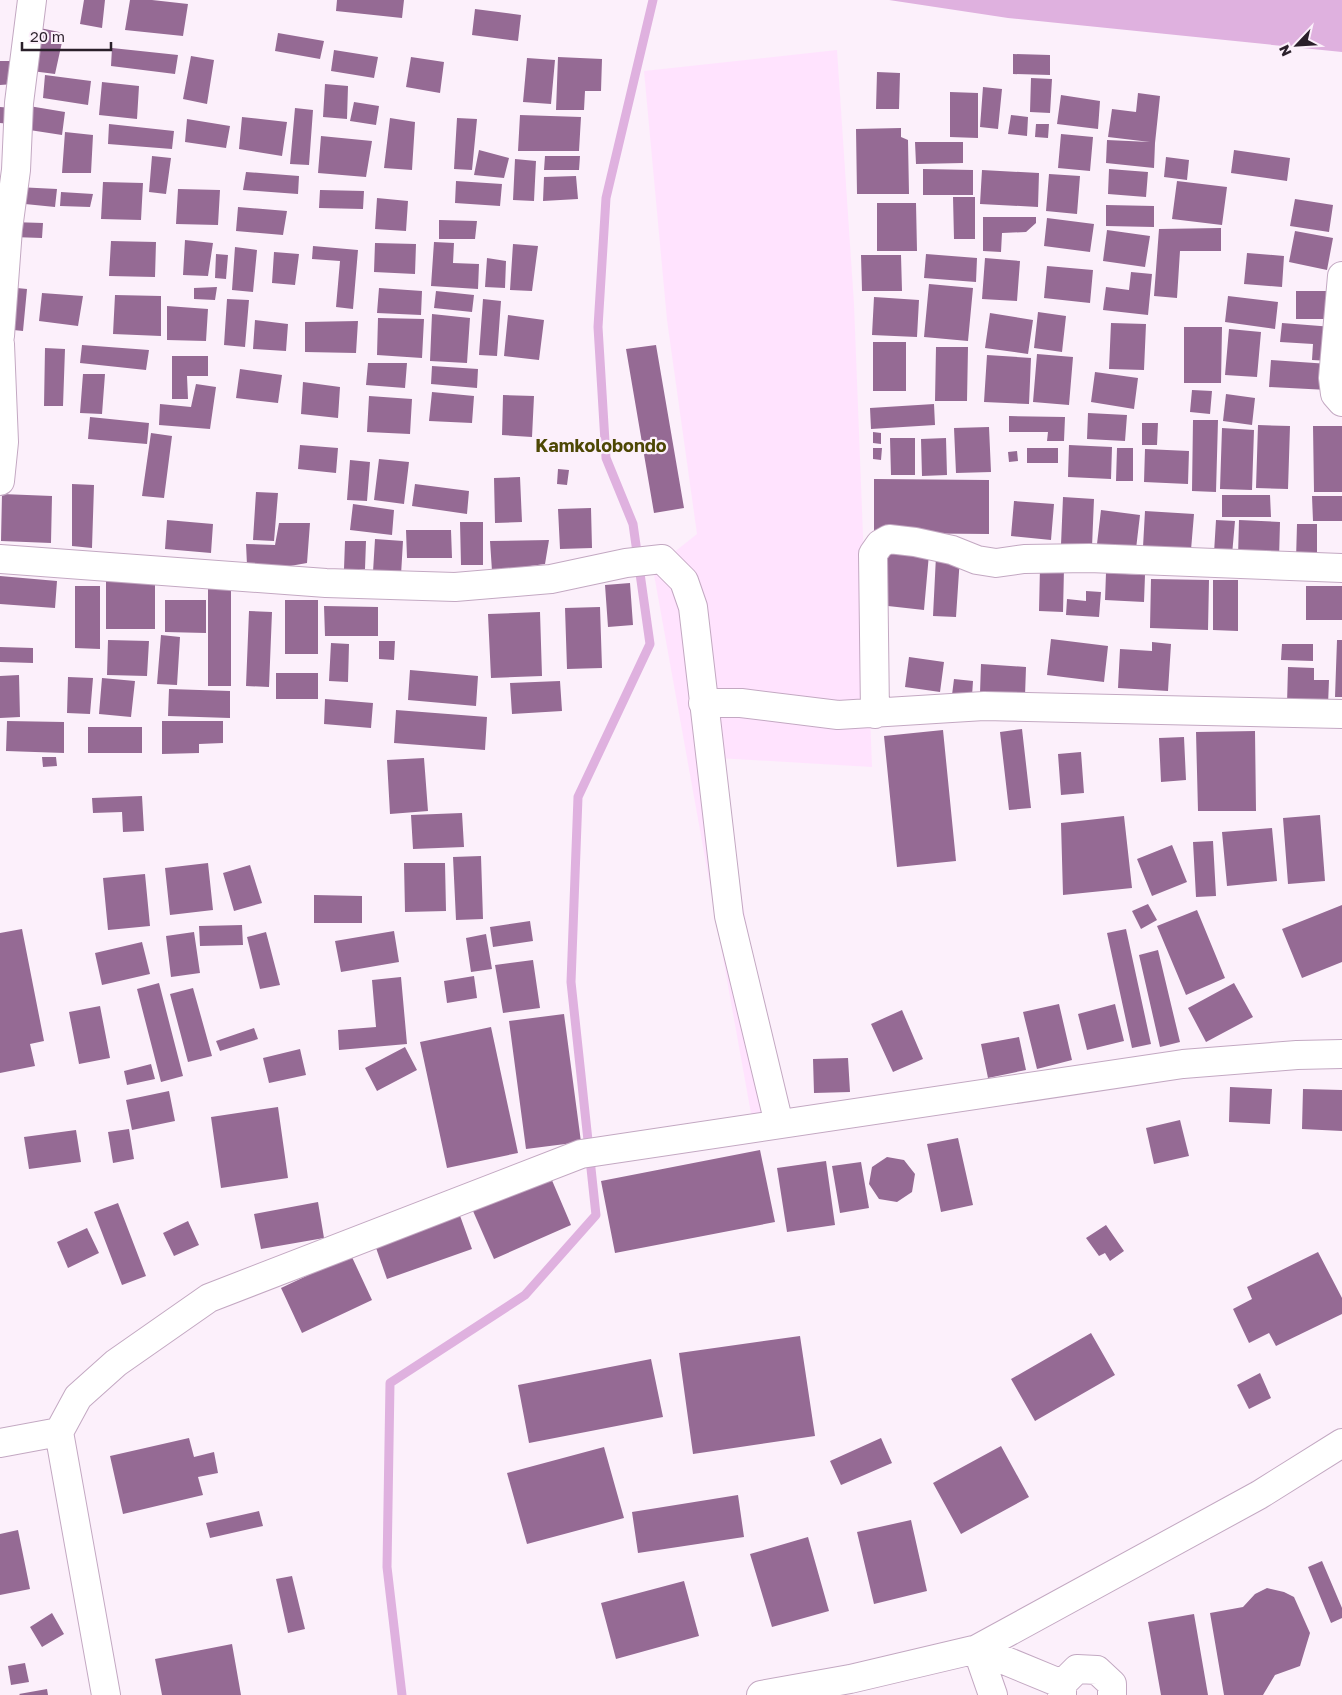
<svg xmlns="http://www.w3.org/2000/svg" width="1342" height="1695" viewBox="0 0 1342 1695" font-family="'Golos Text',sans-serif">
  <rect width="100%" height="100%" fill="#fcf0fb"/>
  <!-- built -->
  <path fill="#ffe3fe" d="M837 50 854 304 872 767 717 758 780 1113 752 1119 653 569 697 534 667 320 644 71Z"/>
  <!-- water -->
  <path fill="#dfb1df" d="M889 0H1342V52L1008 18Z"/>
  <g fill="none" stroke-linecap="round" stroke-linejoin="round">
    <!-- stream -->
    <path stroke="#dfb1df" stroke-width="9" d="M402 1695 387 1567 390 1383 525 1295 596 1215 571 982 578 797 650 644 633 524 606 458 598 327 606 198 653 0"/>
  </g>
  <!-- building -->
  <path fill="#956a94" d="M84 0H105L102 28 80 24Z
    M130 0H152L188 4 183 36 125 30Z
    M337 0H404L402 18 336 11Z
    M475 9 521 15 518 41 472 35Z
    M40 28 64 33 55 74 32 71Z
    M278 33 324 41 320 59 275 51Z
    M112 48 178 55 175 74 111 66Z
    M334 50 378 57 374 78 331 71Z
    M1013 54 1050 55V75L1013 74Z
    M191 56 214 60 207 104 183 99Z
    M411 57 444 62 440 93 406 87Z
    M558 57 602 59 601 91H585L584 110H556Z
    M527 58 555 60 551 104 523 102Z
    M0 61H12L14 84 0 85Z
    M877 72 900 73 899 109H876Z
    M45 75 91 81 88 105 43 98Z
    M1031 78 1052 79 1050 113 1030 112Z
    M102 82 139 86 137 119 99 115Z
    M325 84 348 86 347 119 323 117Z
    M983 87 1002 89 998 129 980 127Z
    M950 92 978 93V138L950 137Z
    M1138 93 1160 96 1155 143 1154 168 1106 163 1107 140 1150 142 1108 137 1112 109 1136 112Z
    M1061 95 1100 101 1098 129 1057 124Z
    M354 102 379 106 376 125 350 121Z
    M23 105 65 112 62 135 23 129Z
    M0 107 13 108 11 124 0 123Z
    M295 108 313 110 309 165 290 164Z
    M520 115 581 117 579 151H518Z
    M1011 115 1028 117 1027 136 1008 134Z
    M242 117 287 122 282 156 239 149Z
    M390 118 415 122 412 170 384 168Z
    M457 118 477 119 472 170 454 169Z
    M187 119 230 126 226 148 185 142Z
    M109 124 174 131 172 149 108 144Z
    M1036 124H1049L1048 138 1035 137Z
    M901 128V137L908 140 909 194H857L856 129Z
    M65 132 93 135 91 173H62Z
    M1061 134 1093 137 1090 171 1058 168Z
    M321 136 372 141 366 177 318 173Z
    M915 142H963V163L916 164Z
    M479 150 509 158 504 178 474 175Z
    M1234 150 1290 158 1287 181 1231 173Z
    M152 156 171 158 166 194 149 192Z
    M545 156H580L579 170H544Z
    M1166 157 1189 160 1187 180 1164 177Z
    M515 159 536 161 534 201 513 200Z
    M923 169 973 170V195H923Z
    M1109 169 1148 172 1146 197 1108 194Z
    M982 170 1039 173 1038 207 980 204Z
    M246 172 299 176 298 194 243 190Z
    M1049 174 1080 176 1077 214 1046 211Z
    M576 176 578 199 543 201 544 177Z
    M456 181 502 184 500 206 455 203Z
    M1177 181 1227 187 1222 225 1172 219Z
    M103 182 143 183 141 220 101 219Z
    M17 187 57 189 55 207 15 203Z
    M178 189 220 190 218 225 176 224Z
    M320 190 364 191 363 209 319 208Z
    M61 192 93 194 90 207 60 206Z
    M953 197H975V239H954Z
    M377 198 408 201 406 231 375 229Z
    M1295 199 1333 205 1329 232 1290 226Z
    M877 203H916L917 251H877Z
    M1106 205 1154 206V227L1106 226Z
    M238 207 287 211 283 235 236 231Z
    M983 217H1036V223L1026 232 1002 233 1001 252 983 251Z
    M1047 218 1094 224 1090 252 1044 246Z
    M439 220 477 221 475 239H439Z
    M12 222 43 223 42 238 13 237Z
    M1221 228V251H1180L1177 298 1154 296 1159 229Z
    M1107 230 1150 236 1145 267 1103 261Z
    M1295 231 1333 238 1327 270 1289 262Z
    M185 240 213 243 208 276 183 275Z
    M111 241 156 242 155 277 109 276Z
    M434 242 454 243 453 263 479 264 478 289 431 286Z
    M375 243 416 244 415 274 374 272Z
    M513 244 538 246 532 291 510 290Z
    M313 246 358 250 353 309 336 307 340 261 312 259Z
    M235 247 257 250 253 292 232 290Z
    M274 252 299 254 295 285 272 283Z
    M1247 253 1284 256 1282 287 1244 284Z
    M216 254 228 255 226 279 215 278Z
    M926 254 977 258 976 282 924 278Z
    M861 255H901L902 291H862Z
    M487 258 506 261 505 288 485 287Z
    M985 258 1020 261 1017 301 982 299Z
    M1047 266 1093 270 1090 303 1044 298Z
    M1131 272 1152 274 1148 315 1103 310 1106 287 1129 290Z
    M929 284 973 288 968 341 924 337Z
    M7 287 27 289 23 331 4 329Z
    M217 287 215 300 194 299V288Z
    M379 288 422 291 421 315 377 313Z
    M436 291 474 295 472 312 434 308Z
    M1296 291H1329V319H1296Z
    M42 293 83 296 78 326 39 321Z
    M115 295 161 296V336L113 334Z
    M1228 296 1278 302 1275 329 1225 322Z
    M874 297 919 300 917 337 872 335Z
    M227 299 249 300 245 347 224 345Z
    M483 299 501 301 497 356 479 355Z
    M167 306 208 309 206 341 167 340Z
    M1038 312 1066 316 1062 352 1034 348Z
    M990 313 1033 320 1028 354 985 348Z
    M432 314 470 318 467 363 430 361Z
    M508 315 544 320 539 360 504 356Z
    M378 318 424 319 422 358 377 355Z
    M255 320 288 324 286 351 253 349Z
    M358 321 356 353 305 352V322Z
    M1111 323 1146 324 1144 370 1109 369Z
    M1282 323 1333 327 1331 361 1312 360 1313 344 1280 342Z
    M1184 327H1222L1221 383H1184Z
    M1229 329 1261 332 1257 377 1225 375Z
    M873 342H906V391H873Z
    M82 345 149 350 146 370 80 363Z
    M656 345 684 508 654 513 626 349Z
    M936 347H968L967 401H935Z
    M45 348 65 349 63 406H44Z
    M1037 354 1073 357 1069 405 1033 402Z
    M987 355 1031 358 1029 404 984 402Z
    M172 356H208V376H187L188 399H172Z
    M1271 360 1329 364 1328 390 1269 387Z
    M368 363H407L405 388 366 385Z
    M432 366 478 369 477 388 431 384Z
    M240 369 282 375 278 403 236 398Z
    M1095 372 1138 378 1134 409 1091 402Z
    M83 374H105L102 414 80 413Z
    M303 382 340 387 338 418 301 414Z
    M196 384 216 387 210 429 159 425 160 404 191 407Z
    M1192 390 1212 391 1210 414 1190 412Z
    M432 392 474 396 472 423 429 421Z
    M1226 394 1255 398 1252 425 1223 421Z
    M503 395 534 396 532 437 502 435Z
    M369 396 412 399 410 434 367 432Z
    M934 404 935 425 871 429 870 408Z
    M1088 413 1127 415 1125 441 1087 439Z
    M1009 416 1065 417 1064 441H1047L1048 432H1009Z
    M90 417 149 423 147 444 88 439Z
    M1193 420H1218L1216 492 1192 491Z
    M1142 423H1158L1157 445H1142Z
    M1258 425 1290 426 1288 489 1256 488Z
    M1313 426H1342V492H1314Z
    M989 427 991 472 956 473 954 428Z
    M1222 428 1254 430 1252 490 1220 489Z
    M873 432 881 433V444L873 443Z
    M151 433 172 436 164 498 142 496Z
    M890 438H915V475H891Z
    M946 438 947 475 922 476 921 439Z
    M300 445 338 448 336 473 298 469Z
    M1069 445 1112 447 1111 479 1068 477Z
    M873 448H882L881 460 873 459Z
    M1027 448H1058V463H1027Z
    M1117 448H1133V481H1116Z
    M1145 449 1189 451 1188 484 1144 482Z
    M1017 451 1018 461 1009 462 1008 452Z
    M379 459 409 462 404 504 374 500Z
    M350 460 370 462 367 501 347 500Z
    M558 469 569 470 567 485 557 484Z
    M520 477 522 522 495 523 494 478Z
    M874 479 989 480V534L874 533Z
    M72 484 94 485 92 548 72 546Z
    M415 484 469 491 467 514 412 506Z
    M256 492 278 493 274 541 253 540Z
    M2 494 52 496 51 543 1 541Z
    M1222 495H1270L1271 517H1222Z
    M1312 496H1342V521H1313Z
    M1063 497 1094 499 1092 547 1061 545Z
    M1014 501 1054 504 1051 540 1011 536Z
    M353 504 394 510 392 535 350 530Z
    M591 508 592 548 560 549 558 509Z
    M1101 510 1140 515 1136 549 1097 544Z
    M1145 511 1194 514 1191 550 1143 547Z
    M167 520 213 524 211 553 165 549Z
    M1216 520 1235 521 1232 555 1214 553Z
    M1239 520 1280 522 1279 559 1238 557Z
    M460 522H483V565H461Z
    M279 523H310L307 563 290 566 247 565 246 544 275 545Z
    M1297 524H1317V560H1296Z
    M406 530H451L452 558H407Z
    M375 539 403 541 401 575 373 572Z
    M549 540 545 564 492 571 490 541Z
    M345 541H366L365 569H344Z
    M884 549 929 554 924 610 879 605Z
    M936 556 960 557 956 617 933 616Z
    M1040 567 1064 568 1063 612 1039 611Z
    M1106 573 1145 575 1144 602 1105 600Z
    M0 576 57 581 55 608 0 604Z
    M1151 579 1209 580 1208 630 1150 628Z
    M1213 580H1238V631L1213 630Z
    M106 581 155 582V629H106Z
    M630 583 633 625 608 627 605 585Z
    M75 586H100V649L75 648Z
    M1306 586H1342V620H1306Z
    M208 588H231V686H208Z
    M1086 591 1101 592 1099 617 1066 615 1067 599 1086 601Z
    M165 600H206V633L165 632Z
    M285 600H318V654H285Z
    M324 606 378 607V636H325Z
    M600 607 602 668 567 669 565 608Z
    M249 611 272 612 269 687 246 686Z
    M540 612 542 676 491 678 488 614Z
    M161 635 180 637 177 685 157 684Z
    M1051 639 1108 646 1104 682 1047 675Z
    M108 640 149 641 147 676 107 675Z
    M1337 640H1342V697H1335Z
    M379 641H395L394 660 379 659Z
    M1152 642 1171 644 1168 691 1118 688 1120 649 1152 651Z
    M331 643 349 644 348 682 329 681Z
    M1282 644H1313V661L1281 660Z
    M0 647 33 648V663L0 662Z
    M909 657 944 662 940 692 905 687Z
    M981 664 1026 667 1025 696 980 693Z
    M1288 667 1314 668V680H1329L1328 705 1287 704Z
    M410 670 478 676 476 706 408 700Z
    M276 673H318V699H276Z
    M19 675 20 717 0 718V676Z
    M68 677 93 678 90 714 67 713Z
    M102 678 135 681 131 717 99 714Z
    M954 679 973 681 972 696 952 695Z
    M560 681 562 711 512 714 510 683Z
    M169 689 230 691V718L168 716Z
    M325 699 373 703 371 728 324 724Z
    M396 710 487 717 485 750 394 743Z
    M7 721 64 722V753L6 751Z
    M162 721H223V743L199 744V753L162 754Z
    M88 727H142V753H88Z
    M1022 729 1031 808 1009 810 1000 732Z
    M943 730 956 861 897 867 884 736Z
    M1255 731 1256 811H1198L1196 732Z
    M1184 737 1186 780 1161 782 1159 738Z
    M1081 752 1084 793 1061 795 1058 754Z
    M42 757H56L57 766 43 767Z
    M424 758 428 811 390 814 387 760Z
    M142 796 144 831 123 832 122 812 93 813 92 798Z
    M462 813 464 847 413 849 411 815Z
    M1320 815 1325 881 1288 884 1283 818Z
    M1124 816 1132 888 1063 895 1061 823Z
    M1272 828 1277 881 1227 886 1222 832Z
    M1213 841 1216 896 1196 897 1193 842Z
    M1172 845 1187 882 1152 896 1137 859Z
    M481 856 483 919 456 920 453 857Z
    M208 863 213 910 170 915 165 868Z
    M404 863H445L446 911 405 912Z
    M250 865 262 903 234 911 223 873Z
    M145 874 150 926 108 930 103 878Z
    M314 895 362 896V923H314Z
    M1148 904 1157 920 1141 929 1132 911Z
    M1342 905V962L1302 978 1282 929Z
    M1197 910 1225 978 1186 995 1157 926Z
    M530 921 533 941 493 947 490 927Z
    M242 925 243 945 200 946 199 926Z
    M22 929 44 1041 30 1044 35 1066 0 1073V933Z
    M1126 929 1151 1044 1132 1048 1107 933Z
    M394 931 399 962 341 972 335 941Z
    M194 932 200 973 171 977 166 936Z
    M266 932 280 985 260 989 247 937Z
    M486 934 492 969 471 972 466 938Z
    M142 942 150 974 102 985 95 953Z
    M1158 950 1180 1042 1160 1047 1139 955Z
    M533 960 540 1008 503 1013 495 965Z
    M474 976 477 998 447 1003 444 981Z
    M401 977 407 1044 339 1050 338 1030 376 1027 372 980Z
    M159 983 183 1076 161 1082 137 989Z
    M1234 983 1253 1017 1206 1042 1188 1008Z
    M193 988 212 1056 188 1062 170 994Z
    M1059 1004 1072 1060 1037 1069 1023 1012Z
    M1115 1004 1124 1041 1087 1050 1078 1014Z
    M100 1006 110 1058 79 1064 69 1012Z
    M902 1010 923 1059 893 1072 871 1024Z
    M564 1014 581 1142 526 1149 509 1021Z
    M491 1027 518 1153 447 1168 420 1042Z
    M254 1028 258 1039 220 1051 216 1041Z
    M1019 1037 1026 1070 988 1078 981 1044Z
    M405 1047 417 1070 377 1091 365 1068Z
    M300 1049 306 1075 269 1083 263 1058Z
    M848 1058 850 1092 814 1093 813 1059Z
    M151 1064 155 1079 127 1085 124 1071Z
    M1230 1087 1272 1089 1270 1124 1229 1122Z
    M1303 1089 1342 1090V1131L1302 1129Z
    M169 1091 175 1121 132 1130 126 1100Z
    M278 1107 288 1178 221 1188 211 1117Z
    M1180 1120 1189 1156 1154 1164 1146 1128Z
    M129 1129 134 1159 113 1163 108 1132Z
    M76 1130 81 1162 29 1169 24 1137Z
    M958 1138 973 1205 941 1212 927 1144Z
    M760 1150 775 1222 615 1253 601 1181Z
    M887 1157 904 1160 915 1174 912 1192 897 1202 879 1199 869 1184 872 1167Z
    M826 1161 835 1225 787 1232 777 1168Z
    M861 1162 869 1208 840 1213 832 1166Z
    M551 1178 571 1225 494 1259 473 1211Z
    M454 1199 472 1249 387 1279 369 1228Z
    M318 1202 324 1238 261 1249 254 1214Z
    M118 1203 146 1276 122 1285 94 1212Z
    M188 1221 199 1245 174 1256 163 1233Z
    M1106 1225 1124 1251 1110 1261 1105 1253 1099 1256 1086 1238Z
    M87 1228 99 1253 68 1268 57 1242Z
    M1318 1252 1342 1298V1314L1276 1346 1269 1333 1249 1343 1233 1309 1252 1299 1247 1287Z
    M351 1255 372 1300 302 1333 281 1288Z
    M1091 1333 1115 1375 1035 1421 1011 1379Z
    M800 1336 815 1436 693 1454 679 1353Z
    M651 1359 663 1417 529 1443 518 1385Z
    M1260 1373 1271 1398 1249 1409 1237 1385Z
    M189 1438 194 1457 214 1452 218 1473 198 1477 203 1495 123 1514 110 1456Z
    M881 1438 892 1463 841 1485 830 1461Z
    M1001 1446 1029 1497 961 1534 933 1483Z
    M604 1447 624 1518 527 1544 507 1473Z
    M738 1495 744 1537 638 1553 632 1512Z
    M259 1511 263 1526 210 1538 206 1523Z
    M911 1520 927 1591 874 1604 857 1532Z
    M18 1530 30 1589 0 1595V1534Z
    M808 1537 829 1611 772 1627 750 1554Z
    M1322 1561 1342 1608V1618L1331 1623 1308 1567Z
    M292 1576 305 1629 288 1633 276 1579Z
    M684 1581 699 1636 616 1659 601 1603Z
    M1267 1588 1284 1592 1294 1597 1310 1633 1300 1666 1275 1675 1263 1695H1224L1210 1613 1243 1607 1255 1594Z
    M52 1613 64 1634 42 1647 30 1627Z
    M1194 1614 1208 1695H1161L1148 1622Z
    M232 1644 241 1695H162L155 1659Z
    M25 1663 29 1682 11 1685 8 1666Z
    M47 1689 48 1695H20L19 1694Z"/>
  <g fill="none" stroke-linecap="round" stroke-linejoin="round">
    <defs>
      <path id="minor" d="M1342 276 1333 378 1335 394 1342 402
        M0 336 8 229 16 170 19 103 32 0
        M0 344 4 442 0 481
        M0 559 326 583 455 587 551 579 626 563 662 559 684 581 693 607 729 916 779 1124
        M703 703H741L838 715 984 706 1342 714
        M875 714 873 554 880 544 889 539 915 542 952 550 977 560 996 563 1024 559 1089 558 1342 568
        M0 1443 59 1432
        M977 1649 1062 1684
        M977 1649 993 1695
        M106 1695 59 1432 78 1397 116 1363 209 1298 581 1154 1183 1064 1297 1055 1342 1054
        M761 1695 850 1679 977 1649 1259 1495 1342 1443
        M1062 1695V1684L1077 1669 1097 1670 1112 1684V1695"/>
    </defs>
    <!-- minor casing -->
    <use href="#minor" stroke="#c3a8c2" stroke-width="30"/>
    <!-- minor -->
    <use href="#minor" stroke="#fff" stroke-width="28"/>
  </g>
  <g text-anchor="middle" stroke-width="4.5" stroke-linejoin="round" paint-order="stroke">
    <!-- neighbourhood labels -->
    <g font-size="18" font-weight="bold" fill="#4d4704" stroke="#fcf0fb">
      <text x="601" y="452">Kamkolobondo</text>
    </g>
  </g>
  <!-- north arrow -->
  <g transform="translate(1297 45) rotate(245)" stroke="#fcf0fb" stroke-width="4" paint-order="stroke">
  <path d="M0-4L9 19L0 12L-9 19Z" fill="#2a1f2a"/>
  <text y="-8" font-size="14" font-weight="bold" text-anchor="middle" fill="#2a1f2a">N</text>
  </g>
  <!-- scale -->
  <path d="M22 42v8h89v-8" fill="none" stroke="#2a1f2a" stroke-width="2.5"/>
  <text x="30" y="42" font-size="15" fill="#2a1f2a" stroke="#fcf0fb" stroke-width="4" paint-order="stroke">20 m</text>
</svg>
